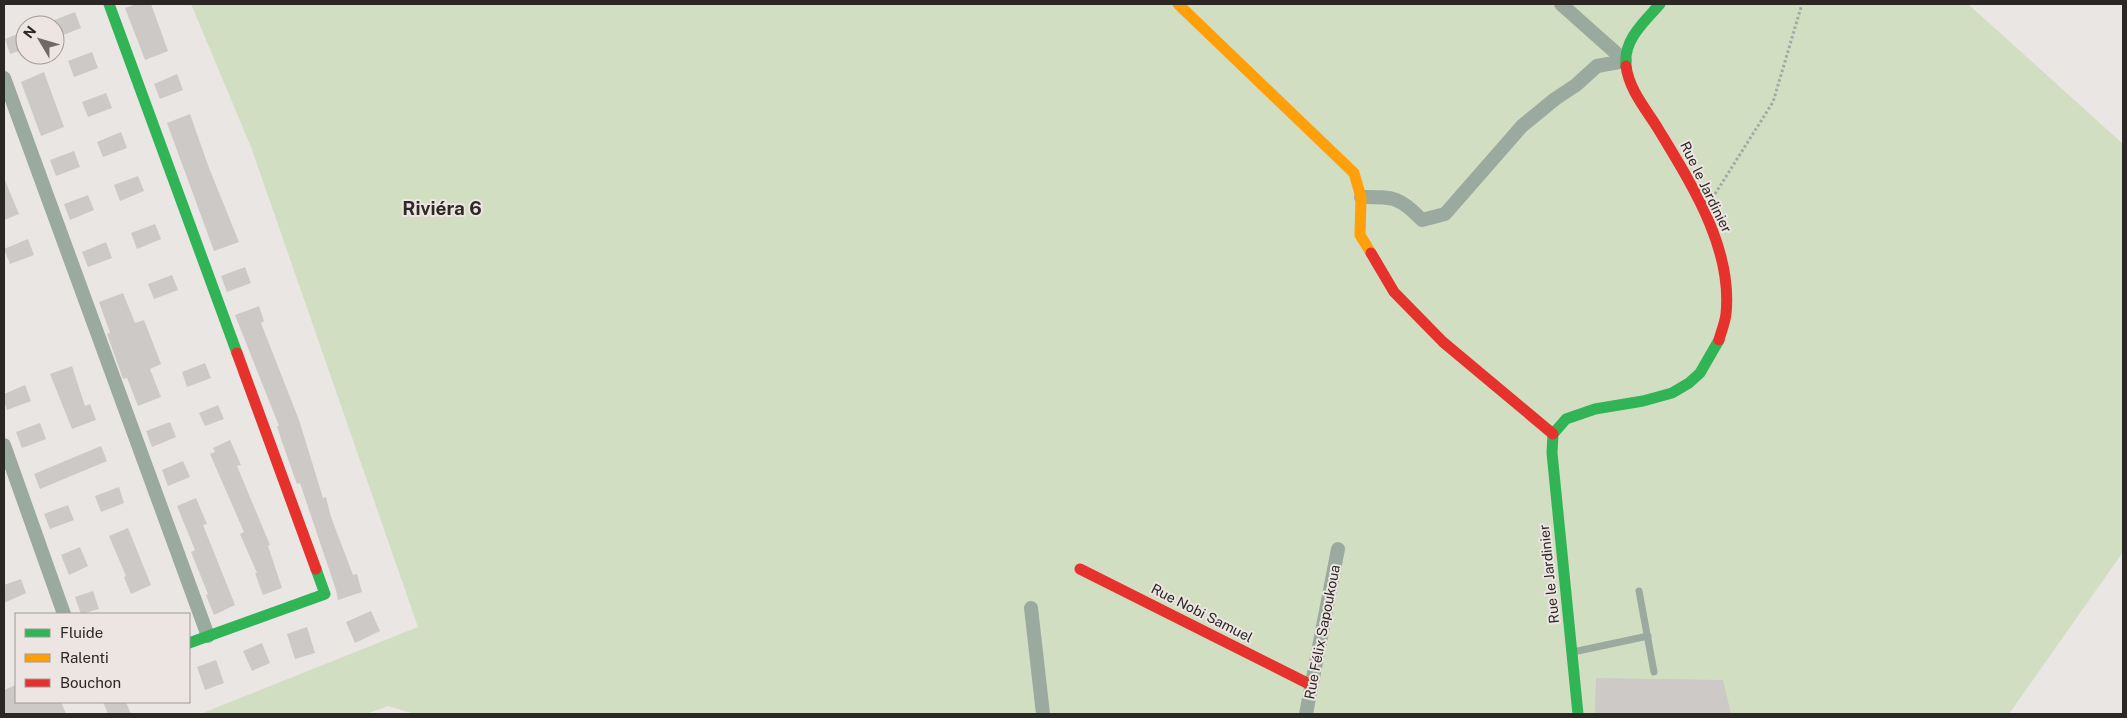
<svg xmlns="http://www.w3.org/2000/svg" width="2127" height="718" viewBox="0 0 2127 718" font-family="'Public Sans',sans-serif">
  <rect width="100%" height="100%" fill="#eae6e4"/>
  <!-- green -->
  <path fill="#d2dec1" d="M191 4H1968L2123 144V552L2009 714H415L388 706 366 714H200L418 627 251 147Z"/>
  <!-- building -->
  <path fill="#ccc9c7" d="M137 4H151L168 51 145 60 125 8Z
    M75 12 81 28 58 37 55 25 52 21Z
    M25 31V49L10 54 5 39Z
    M92 52 98 68 74 77 68 61Z
    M44 72 64 127 41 136 21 82Z
    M177 74 183 90 160 99 154 84Z
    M106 93 112 108 88 117 82 102Z
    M190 114 209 168 239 242 214 251 167 123Z
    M121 132 127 148 103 157 97 142Z
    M74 151 80 167 56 176 50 160Z
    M138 176 144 191 120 201 114 185Z
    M4 178 19 214 4 220Z
    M88 195 94 210 70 220 64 204Z
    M155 224 161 239 137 249 131 233Z
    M28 239 34 255 10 264 4 249Z
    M106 242 112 258 88 267 82 252Z
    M245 267 251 283 227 292 221 276Z
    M172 275 178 290 154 299 148 284Z
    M123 293 135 323 144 320 161 364 150 369 161 397 138 406 127 378 123 379 107 334 110 333 99 302Z
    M259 306 264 321 261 323 299 420 323 498 326 497 331 517 353 575 357 574 362 592 338 600 336 590 300 483 297 484 281 439 277 426H279L235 315Z
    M205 363 211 378 187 387 182 372Z
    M72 366 85 406 90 404 96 420 72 429 50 374Z
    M25 385 31 401 7 410 4 401V394Z
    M218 405 224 419 205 426 199 413Z
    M170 422 176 437 152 447 146 431Z
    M40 423 46 439 22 448 16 432Z
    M230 440 241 465 237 466 270 545 268 546 282 588 263 595 255 573H257L240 534 244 532 210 454 215 452 213 448Z
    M101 446 107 461 40 489 34 474Z
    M183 461 190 477 168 486 162 470Z
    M119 487 124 503 101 512 95 496Z
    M196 498 207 524 203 525 235 605 214 615 206 595 208 594 191 552 195 550 177 506Z
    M68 505 74 520 50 529 44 514Z
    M128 528 151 585 131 594 124 577 126 576 109 536Z
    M80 547 88 566 69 575 61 555Z
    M21 579 26 593 4 603V585Z
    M93 591 99 609 81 614 75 597Z
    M371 611 380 631 355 643 346 622Z
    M307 627 315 653 295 659 287 634Z
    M262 643 270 663 252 671 243 651Z
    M216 660 224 683 205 690 197 667Z
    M1596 678 1723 680 1731 714H1595Z
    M16 685V702H61L66 714H4V690Z
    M103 702H126L131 714H108Z"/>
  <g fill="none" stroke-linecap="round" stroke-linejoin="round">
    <!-- path -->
    <path stroke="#a0a9a2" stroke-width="3" stroke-dasharray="2.5 2.5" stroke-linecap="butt" d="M1715 194 1773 102 1802 4"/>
    <!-- lane -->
    <path stroke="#9aaa9f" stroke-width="7" d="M1639 591 1654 672
      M1573 652 1648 636"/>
    <!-- street -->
    <path stroke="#9aaa9f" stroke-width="14" d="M4 78 208 636
      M1361 197C1393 197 1399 196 1422 220L1445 214 1522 126 1555 99 1576 85 1597 66 1625 61 1561 4
      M4 445 64 614
      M1031 608 1043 714
      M1306 714 1338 549"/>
    <!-- fast -->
    <path stroke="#30b455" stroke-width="11" d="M109 4 237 353
      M1626 66C1623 40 1644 22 1660 4
      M189 643 325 594 316 569
      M1578 714 1552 453 1553 434 1566 419 1595 409 1643 401 1672 393 1689 383 1700 373 1719 340"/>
    <!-- slow -->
    <path stroke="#ff9f0a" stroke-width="11" d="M1178 4 1354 173 1361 197 1360 235 1371 253"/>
    <!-- jam -->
    <path stroke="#e5322d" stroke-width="11" d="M1626 66C1629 89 1645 108 1657 127 1690 182 1733 247 1726 314 1725 323 1721 332 1719 340
      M1371 253 1394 292 1443 342 1553 434
      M237 353 316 569
      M1080 569 1311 685"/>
  </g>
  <g text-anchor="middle" stroke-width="4" stroke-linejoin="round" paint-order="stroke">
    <!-- street labels -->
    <g font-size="14" fill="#2a2725" stroke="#ede5e1">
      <text transform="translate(1706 187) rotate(64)" y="5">Rue le Jardinier</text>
      <text transform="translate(1549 574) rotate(-96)" y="5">Rue le Jardinier</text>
      <text transform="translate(1202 613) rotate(27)" y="5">Rue Nobi Samuel</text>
      <text transform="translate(1322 632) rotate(-79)" y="5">Rue Félix Sapoukoua</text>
    </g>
    <!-- district labels -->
    <g font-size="19" font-weight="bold" fill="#2e2826" stroke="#ede5e1">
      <text x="442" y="215">Riviéra 6</text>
    </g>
  </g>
  <!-- border -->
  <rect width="2127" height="718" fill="none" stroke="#2a2725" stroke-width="10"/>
  <!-- legend -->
  <rect x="15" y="613" width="175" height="90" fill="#ede5e1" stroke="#9f9996"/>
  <rect x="25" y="629" width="25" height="8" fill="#30b455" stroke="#9f9996"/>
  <text x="60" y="638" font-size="15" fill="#2a2725">Fluide</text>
  <rect x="25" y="654" width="25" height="8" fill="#ff9f0a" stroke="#9f9996"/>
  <text x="60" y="663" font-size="15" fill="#2a2725">Ralenti</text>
  <rect x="25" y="679" width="25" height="8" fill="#e5322d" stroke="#9f9996"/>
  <text x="60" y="688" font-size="15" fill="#2a2725">Bouchon</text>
  <!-- north arrow -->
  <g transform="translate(40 40) rotate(308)"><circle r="24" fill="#ede5e1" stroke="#9f9996"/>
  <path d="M0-4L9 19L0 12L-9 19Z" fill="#6d6a68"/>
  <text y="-8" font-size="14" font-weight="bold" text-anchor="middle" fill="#2a2725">N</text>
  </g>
</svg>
